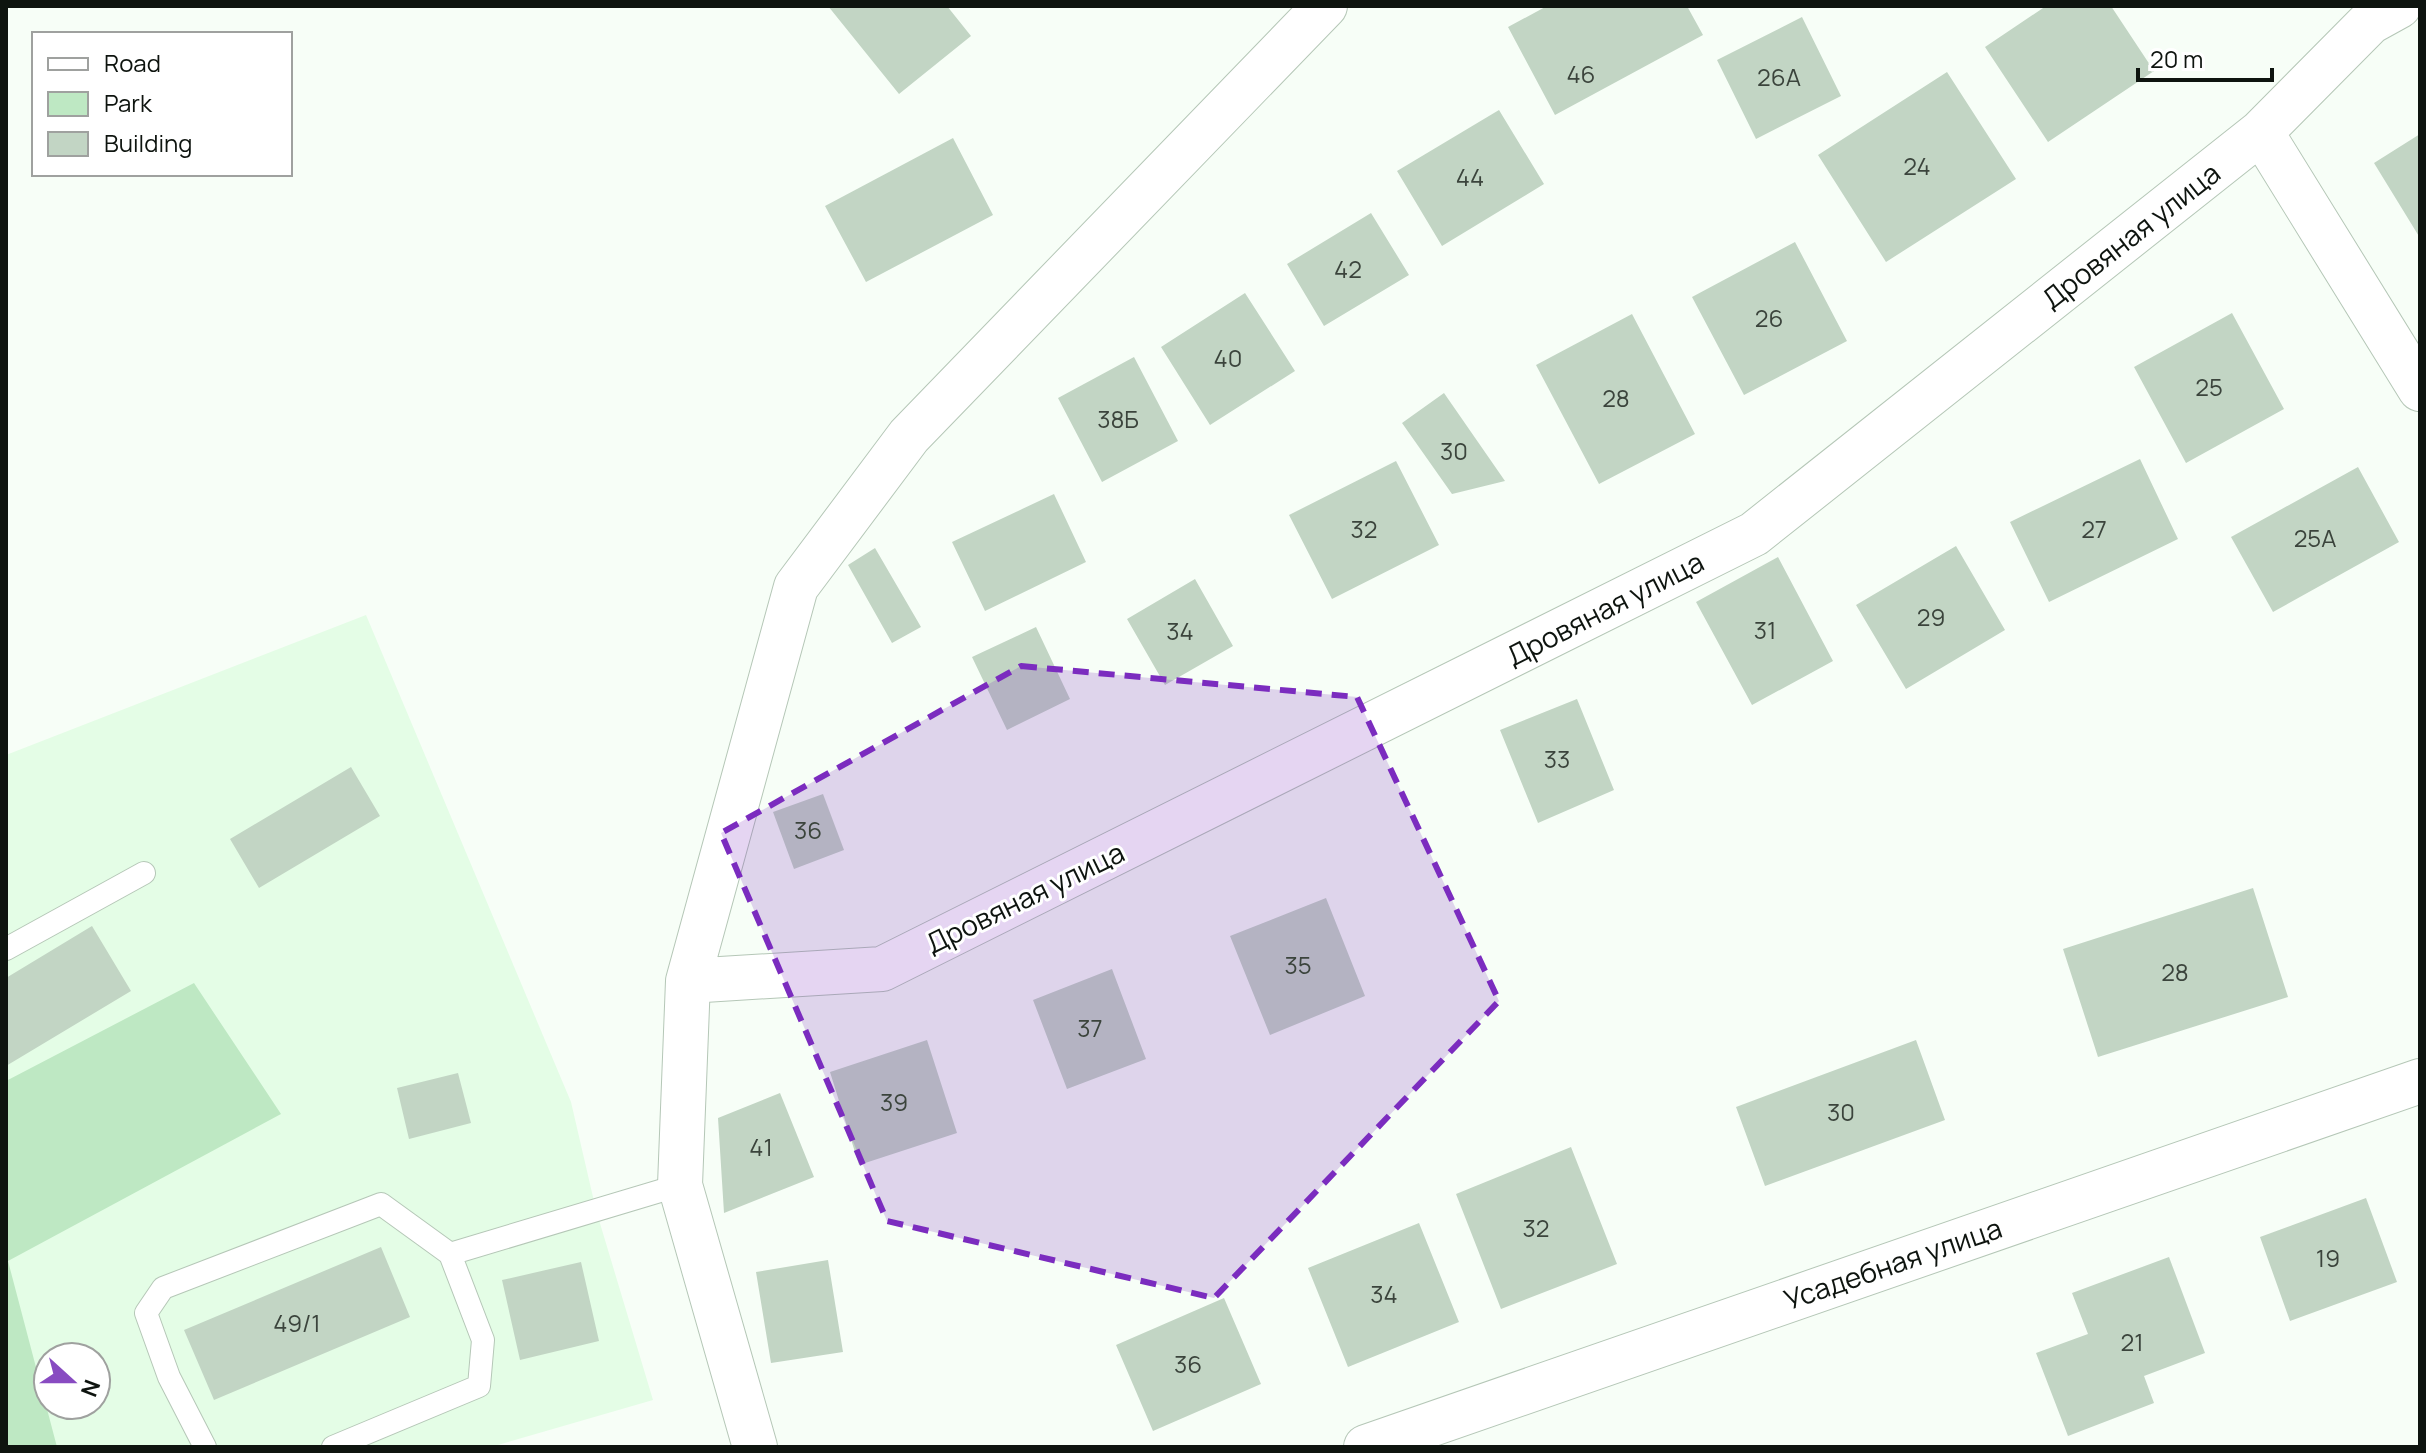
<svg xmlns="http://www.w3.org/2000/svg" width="2426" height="1453" viewBox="0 0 2426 1453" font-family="Manrope,sans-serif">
  <rect width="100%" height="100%" fill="#f7fef7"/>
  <!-- built -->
  <path fill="#e4fde6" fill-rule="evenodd" d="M366 615 571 1102 596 1210 653 1400 491 1447H6V755ZM48 1357H96V1405H48Z"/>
  <!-- green -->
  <path fill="#bee8c3" d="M194 983 281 1114 8 1261 57 1447H6V1081Z"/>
  <!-- building -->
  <path fill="#c2d5c4" d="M828 6H947L971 36 899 94Z
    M1547 6H1687L1703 35 1555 115 1508 27Z
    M2046 6H2111L2154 71 2048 142 1985 47Z
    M1802 17 1841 96 1756 139 1717 60Z
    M1947 72 2016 179 1886 262 1818 155Z
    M1499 110 1544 184 1442 246 1397 171Z
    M2420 134V238L2374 163Z
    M953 138 993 215 866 282 825 206Z
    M1371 213 1409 275 1324 326 1287 264Z
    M1795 242 1847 341 1744 395 1692 297Z
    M1245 293 1295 371 1210 425 1161 347Z
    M2232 313 2284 409 2186 463 2134 367Z
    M1632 314 1695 434 1599 484 1536 365Z
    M1134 357 1178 441 1102 482 1058 398Z
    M1444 393 1505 481 1452 494 1402 423Z
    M2140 459 2178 539 2049 602 2010 522Z
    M1396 461 1439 545 1332 599 1289 515Z
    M2358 467 2399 542 2273 612 2231 537Z
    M1054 494 1086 562 985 611 952 542Z
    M1956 546 2005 630 1906 689 1856 605Z
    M875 548 921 627 892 643 848 565Z
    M1778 557 1833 661 1752 705 1696 602Z
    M1195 579 1233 646 1165 685 1127 619Z
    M1036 627 1070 699 1007 730 972 657Z
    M1577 699 1614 790 1538 823 1500 730Z
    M351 767 380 816 259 888 230 839Z
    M823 794 844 850 794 869 773 812Z
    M2253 888 2288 997 2098 1057 2063 949Z
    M1326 898 1365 996 1270 1035 1230 936Z
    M92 926 131 991 6 1066V978Z
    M1112 969 1146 1059 1067 1089 1033 1000Z
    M927 1040 957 1133 859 1165 830 1072Z
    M1916 1040 1945 1120 1765 1186 1736 1107Z
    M458 1073 471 1123 409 1139 397 1088Z
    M780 1093 814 1177 724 1213 718 1118Z
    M1571 1147 1617 1264 1501 1309 1456 1194Z
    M2366 1198 2397 1282 2290 1321 2260 1237Z
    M1419 1223 1459 1322 1348 1367 1308 1268Z
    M381 1247 410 1317 214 1400 184 1330Z
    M2169 1257 2205 1353 2144 1376 2154 1403 2068 1436 2036 1353 2088 1334 2072 1293Z
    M828 1260 843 1352 771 1363 756 1272Z
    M581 1262 599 1341 520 1360 502 1280Z
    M1224 1298 1261 1384 1153 1431 1116 1345Z"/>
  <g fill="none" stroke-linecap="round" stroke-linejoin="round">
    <defs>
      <path id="lane" d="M6 949 144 873
        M450 1254 680 1185
        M205 1447 169 1377 146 1313 163 1288 381 1204 450 1254 483 1340 479 1386 333 1447"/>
      <path id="street" d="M2261 132 2420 389
        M688 981 882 969 1754 534 2261 132 2370 22 2399 6
        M755 1447 680 1185 688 981 796 587 909 436 1325 6
        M1366 1447 2420 1081"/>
    </defs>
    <!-- lane casing -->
    <use href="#lane" stroke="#b5c7b7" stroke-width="24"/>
    <!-- street casing -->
    <use href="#street" stroke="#b5c7b7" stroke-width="46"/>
    <!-- lane -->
    <use href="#lane" stroke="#fff" stroke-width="22"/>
    <!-- street -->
    <use href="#street" stroke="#fff" stroke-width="44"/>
  </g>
  <!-- marked area -->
  <path fill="#7b2cbf" fill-opacity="0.2" stroke="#7b2cbf" stroke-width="6" stroke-dasharray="16 10" stroke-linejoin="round" d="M1021 666 1357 697 1499 1001 1214 1298 887 1221 721 833Z"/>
  <g text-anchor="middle" stroke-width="6" stroke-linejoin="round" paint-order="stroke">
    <!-- number labels -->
    <g font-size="24" fill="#3b443c">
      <text x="1581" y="83">46</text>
      <text x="1779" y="86">26А</text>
      <text x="1917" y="175">24</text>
      <text x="1470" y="186">44</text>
      <text x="1348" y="278">42</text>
      <text x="1769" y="327">26</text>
      <text x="1228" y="367">40</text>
      <text x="2209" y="396">25</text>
      <text x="1616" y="407">28</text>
      <text x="1118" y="428">38Б</text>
      <text x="1454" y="460">30</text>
      <text x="1364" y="538">32</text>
      <text x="2094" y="538">27</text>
      <text x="2315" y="547">25А</text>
      <text x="1931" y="626">29</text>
      <text x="1765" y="639">31</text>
      <text x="1180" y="640">34</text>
      <text x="1557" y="768">33</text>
      <text x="808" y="839">36</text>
      <text x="1298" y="974">35</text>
      <text x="2175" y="981">28</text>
      <text x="1090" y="1037">37</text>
      <text x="894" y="1111">39</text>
      <text x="1841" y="1121">30</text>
      <text x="761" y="1156">41</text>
      <text x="1536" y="1237">32</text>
      <text x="2328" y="1267">19</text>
      <text x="1384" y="1303">34</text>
      <text x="297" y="1332">49/1</text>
      <text x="2132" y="1351">21</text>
      <text x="1188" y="1373">36</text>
    </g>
    <!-- street labels -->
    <g font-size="28" fill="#0e140f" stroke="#fff">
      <text transform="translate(2131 236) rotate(-38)" y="10">Дровяная улица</text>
      <text transform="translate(1605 609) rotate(-27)" y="10">Дровяная улица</text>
      <text transform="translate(1025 898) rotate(-26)" y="10">Дровяная улица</text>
      <text transform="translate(1893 1264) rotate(-19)" y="10">Усадебная улица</text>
    </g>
  </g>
  <!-- border -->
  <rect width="2426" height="1453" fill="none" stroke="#0e140f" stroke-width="16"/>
  <!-- legend -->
  <rect x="32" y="32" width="260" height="144" fill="#ffffff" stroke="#9fa19f" stroke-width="2"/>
  <rect x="48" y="58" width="40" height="12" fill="#ffffff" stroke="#9fa19f" stroke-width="2"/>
  <text x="104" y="72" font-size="24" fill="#0e140f">Road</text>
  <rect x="48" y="92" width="40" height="24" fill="#bee8c3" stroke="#9fa19f" stroke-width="2"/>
  <text x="104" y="112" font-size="24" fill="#0e140f">Park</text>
  <rect x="48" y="132" width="40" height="24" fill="#c2d5c4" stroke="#9fa19f" stroke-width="2"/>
  <text x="104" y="152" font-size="24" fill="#0e140f">Building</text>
  <!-- north arrow -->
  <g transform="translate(72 1381) rotate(111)"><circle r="38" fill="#ffffff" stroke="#9fa19f" stroke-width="2"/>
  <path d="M0-6L14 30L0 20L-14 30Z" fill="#884bc1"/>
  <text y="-12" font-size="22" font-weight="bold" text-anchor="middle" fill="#0e140f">N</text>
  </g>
  <!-- scale -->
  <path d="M2138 68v12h134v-12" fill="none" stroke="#0e140f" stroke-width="4"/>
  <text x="2150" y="68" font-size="24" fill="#0e140f" stroke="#ffffff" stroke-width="6" paint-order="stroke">20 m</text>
</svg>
